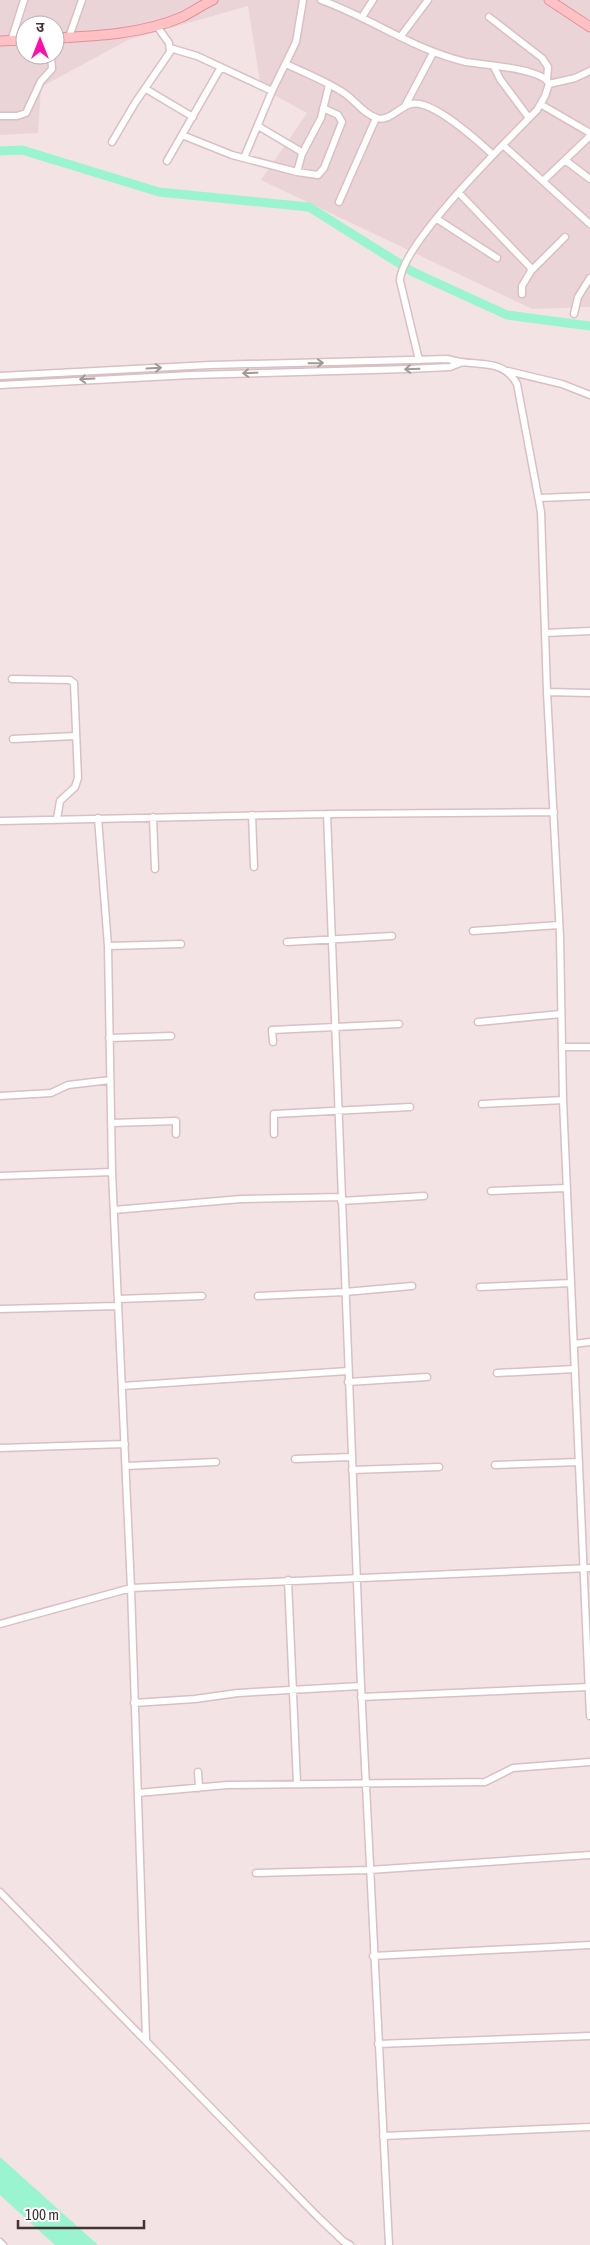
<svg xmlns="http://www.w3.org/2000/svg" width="590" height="2245" viewBox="0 0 590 2245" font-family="'Asap Condensed','Noto Sans Devanagari',sans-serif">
  <rect width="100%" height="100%" fill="#f3e3e5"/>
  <!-- residential -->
  <path fill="#ebd4d7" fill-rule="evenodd" d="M0 0H590V307L532 309 261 180 307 113 261 88 248 6 128 40 41 87 38 133 0 135ZM25 25H55V55H25Z"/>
  <!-- water -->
  <path fill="#9af4d0" d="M0 2157 98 2245H55L0 2195Z"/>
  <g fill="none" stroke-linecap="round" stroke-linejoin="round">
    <!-- canal -->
    <path stroke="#9af4d0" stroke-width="9" d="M0 151 22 150 159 192 309 207 413 272 507 315 590 326"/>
    <defs>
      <path id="street" d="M321 0C371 18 414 50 466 62 483 65 543 68 549 84L545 96 537 110C509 139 400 245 400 281L419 360
        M362 17 373 0
        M489 17 542 58 548 67 547 80
        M401 36 428 0
        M69 37 82 0
        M11 41 24 0
        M170 48 197 56 272 91
        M286 64C305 73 326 81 344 93 355 100 363 114 377 118 389 122 399 107 411 104 432 99 478 141 493 155
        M494 67 500 79 529 118
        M549 84 575 78 590 71
        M146 89 193 117
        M542 105 590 133
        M405 106 433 53
        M0 116H17L26 113 41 81 52 69 51 55
        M258 126 300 151 302 154 297 172
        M182 135 232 155 297 172 318 175 324 168 342 122 338 115 323 108
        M112 142 135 103 170 52 169 43 156 25
        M503 145 590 224
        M302 154 321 118 329 85
        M244 158 272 91 296 42 303 0
        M565 160 590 179
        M167 161 221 67
        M543 181 590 136
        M459 193 530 267 531 271 522 286V294
        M339 202 376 118
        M437 219 497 258
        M531 271 565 237
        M574 314 578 297 590 278
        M508 371 562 384 590 395
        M0 376 210 365 448 359C474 368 502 356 517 384L541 512 547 692 560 936 563 1100 590 1716
        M0 385 191 375 408 369 450 367 460 363
        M539 498 590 496
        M545 633 590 631
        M12 679 70 680 74 683 78 778 75 787 60 801 57 819
        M547 692 590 693
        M13 739 75 736
        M327 814 361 1686 389 2245
        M252 815 254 867
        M153 817 155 869
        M98 818 108 946 112 1172 131 1588 146 2039
        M0 821 327 814 554 812
        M473 931 559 925
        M287 942 392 936
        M108 946 181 944
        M478 1022 561 1014
        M109 1038 171 1036
        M273 1042 272 1030 399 1024
        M562 1047H590
        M0 1096 51 1093 68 1085 110 1080
        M482 1104 563 1100
        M111 1123 176 1121V1134
        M274 1134V1114L410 1107
        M0 1176 112 1172
        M491 1191 567 1188
        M341 1201 424 1196
        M114 1210 241 1199 341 1197
        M480 1287 571 1283
        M258 1296 345 1292 412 1286
        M118 1299 202 1296
        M0 1309 118 1306
        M574 1344 590 1342
        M497 1373 575 1369
        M348 1382 427 1377
        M122 1386 348 1371
        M0 1448 125 1444
        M295 1459 351 1457
        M495 1465 578 1462
        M126 1466 216 1462
        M352 1470 439 1467
        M288 1580 297 1783
        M0 1624 131 1588 590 1568
        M361 1697 589 1687
        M134 1703 195 1699 238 1693 361 1686
        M198 1772 199 1788
        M138 1793 227 1785 485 1782 513 1768 590 1762
        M256 1873 369 1870 590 1855
        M0 1892 317 2216 343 2241 350 2245
        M373 1956 590 1945
        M378 2044 590 2036
        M383 2136 590 2127
        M0 2242 3 2245"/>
      <path id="secondary" d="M549 0 590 27
        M55 38C96 36 143 34 182 17 192 12 202 5 213 0
        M0 41 25 40"/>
    </defs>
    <!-- street casing -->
    <use href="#street" stroke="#dabfc3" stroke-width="9"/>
    <!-- secondary casing -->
    <use href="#secondary" stroke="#dc9399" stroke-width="11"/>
    <!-- street -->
    <use href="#street" stroke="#fff" stroke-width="6"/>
    <!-- secondary -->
    <use href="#secondary" stroke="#ffc1c4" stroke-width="9"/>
  </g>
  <!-- one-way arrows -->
  <defs><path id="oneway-shaft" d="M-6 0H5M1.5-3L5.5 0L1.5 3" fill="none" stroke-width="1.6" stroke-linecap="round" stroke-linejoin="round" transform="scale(1.25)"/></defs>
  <g stroke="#a2999a">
    <use href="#oneway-shaft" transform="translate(316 363) rotate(-1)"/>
    <use href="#oneway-shaft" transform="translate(154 368) rotate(-3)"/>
    <use href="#oneway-shaft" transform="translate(412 369) rotate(178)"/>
    <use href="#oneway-shaft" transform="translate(250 373) rotate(178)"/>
    <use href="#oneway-shaft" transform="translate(87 379) rotate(177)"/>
  </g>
  <!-- north arrow -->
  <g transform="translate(40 40)"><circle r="24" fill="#ffffff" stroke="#b5adaf"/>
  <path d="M0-4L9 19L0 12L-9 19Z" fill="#ff0ead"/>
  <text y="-8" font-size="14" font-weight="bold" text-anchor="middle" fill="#453336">उ</text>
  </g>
  <!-- scale -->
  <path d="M18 2220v8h126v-8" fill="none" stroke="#453336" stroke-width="2.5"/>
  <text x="25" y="2220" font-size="15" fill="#453336" stroke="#ffffff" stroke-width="4" paint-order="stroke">100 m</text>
</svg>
